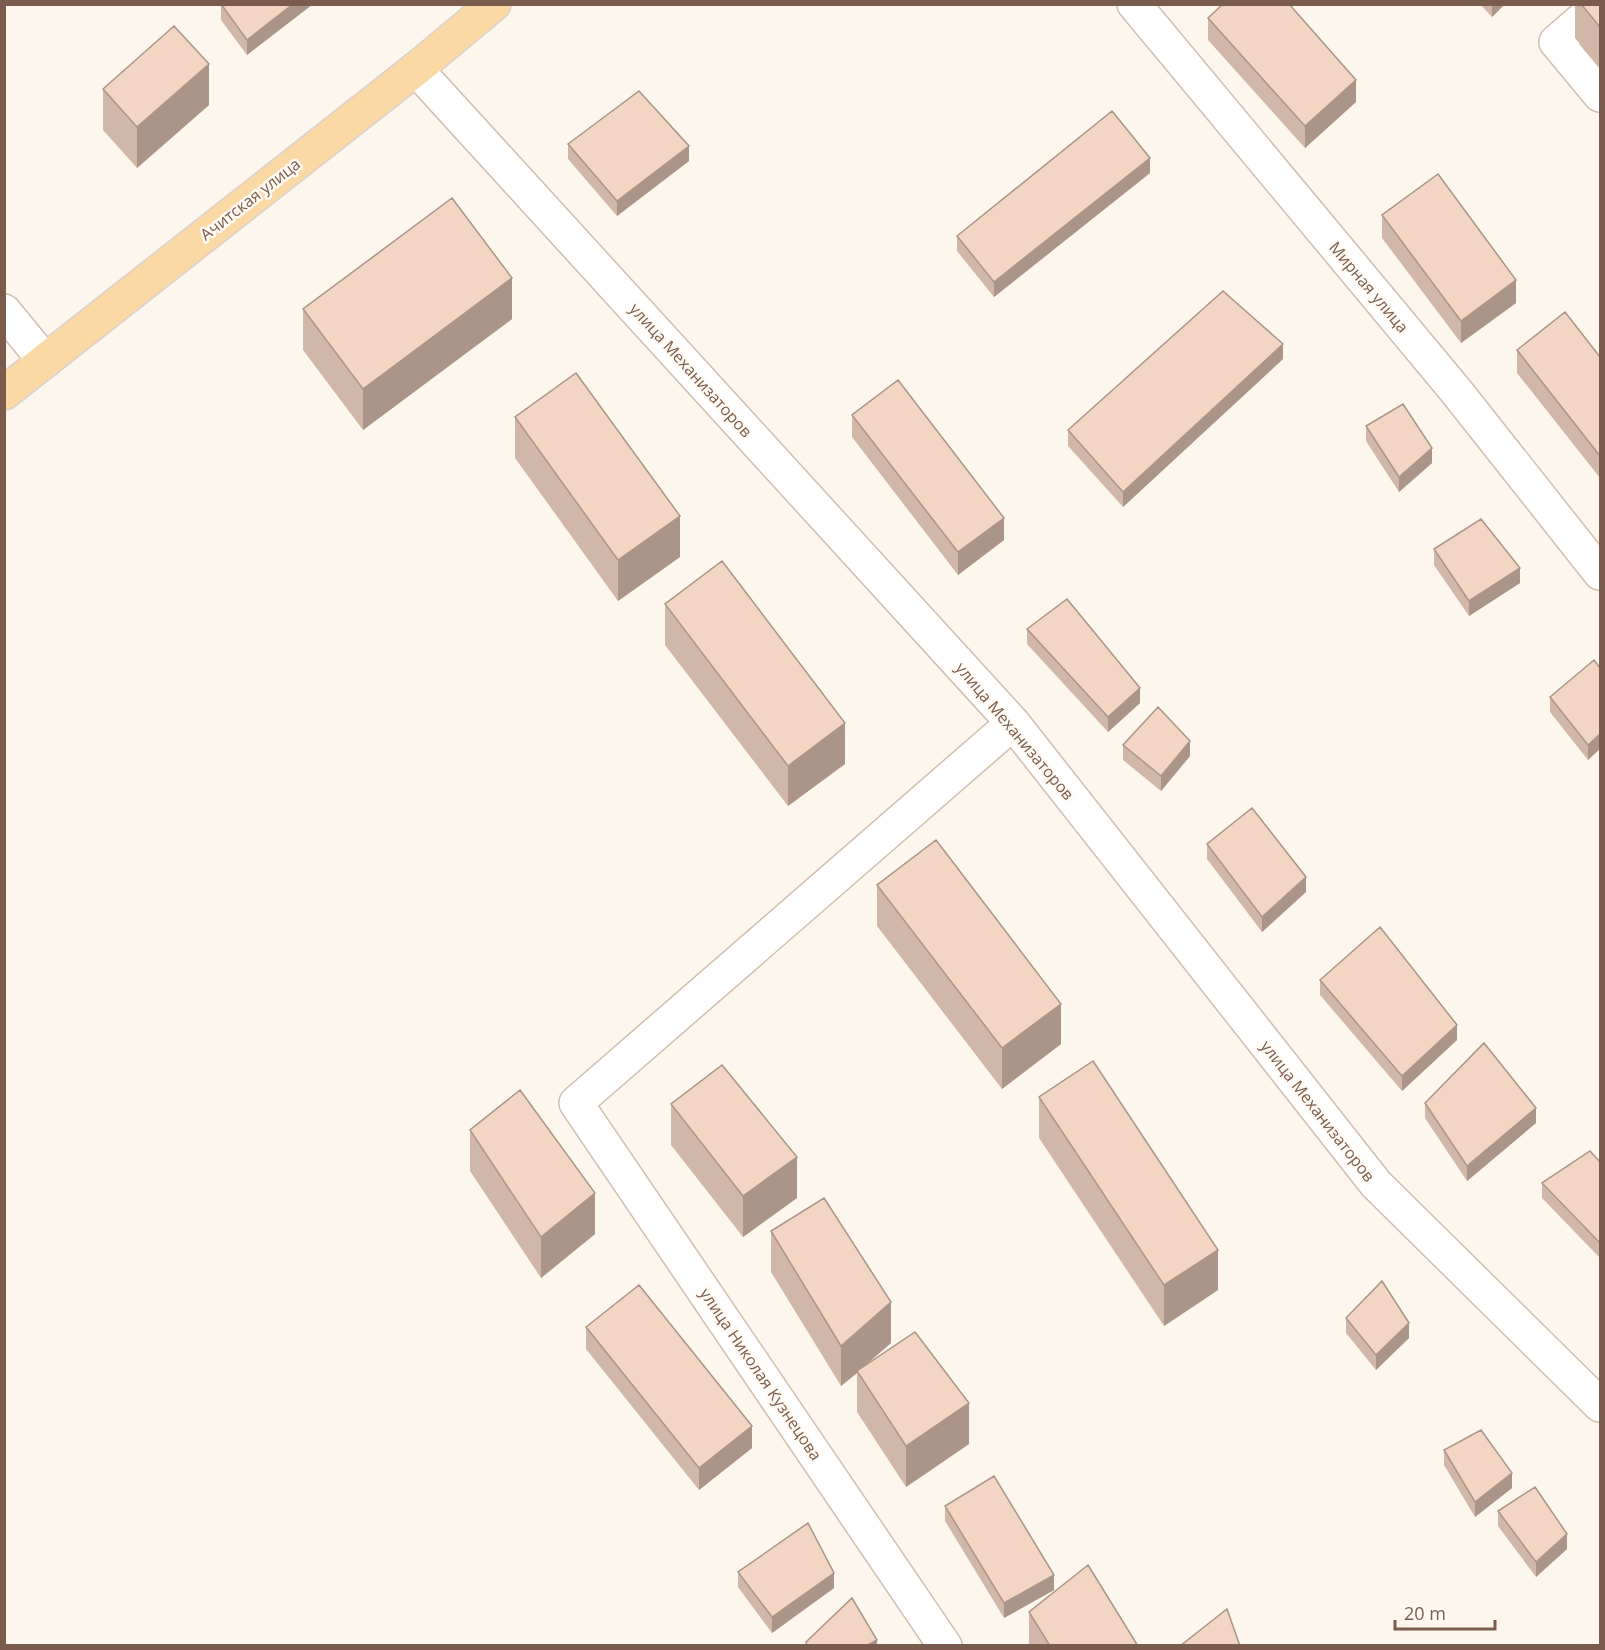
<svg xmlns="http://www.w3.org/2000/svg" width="1605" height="1650" viewBox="0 0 1605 1650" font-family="'Open Sans',sans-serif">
  <rect width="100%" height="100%" fill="#fdf6ec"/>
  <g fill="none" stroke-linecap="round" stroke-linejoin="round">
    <defs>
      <path id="minor" d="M1134 4 1456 391 1600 573
        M1600 4 1556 42 1600 95
        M416 69 1013 723 1376 1184 1600 1405
        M4 311 45 361
        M945 1646 576 1103 1013 723"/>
      <path id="major" d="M4 393 416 69 494 4"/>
    </defs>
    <!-- minor casing -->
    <use href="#minor" stroke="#d1beb0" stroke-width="36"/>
    <!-- major casing -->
    <use href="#major" stroke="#dad1cd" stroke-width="36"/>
    <!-- minor -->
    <use href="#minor" stroke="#fff" stroke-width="33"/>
    <!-- major -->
    <use href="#major" stroke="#fbd9a5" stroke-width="33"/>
  </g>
  <!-- wall -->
  <path fill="#d1b7a8" d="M313 4 247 55 221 20V4Z
    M1480 4H1505L1492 17Z
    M1575 4H1600V68L1575 38Z
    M1208 18 1356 102 1305 148 1208 40Z
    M103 89 209 105 137 168 103 130Z
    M568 144 689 161 617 216 568 159Z
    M1150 173 994 297 957 251V236Z
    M1382 215 1516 303 1461 343 1382 238Z
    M303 309 512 319 363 430 303 350Z
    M1517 350 1600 357V478L1517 373Z
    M1283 359 1123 507 1068 446V430Z
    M852 415 1004 540 958 575 852 437Z
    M515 417 680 557 618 601 515 458Z
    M1366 426 1432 463 1399 492 1366 441Z
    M1434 549 1520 583 1469 616 1434 565Z
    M665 604 845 764 788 806 665 645Z
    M1027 629 1140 703 1108 732 1027 644Z
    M1594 660 1588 760 1550 712V697Z
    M1123 745 1190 756 1161 791 1123 760Z
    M1207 844 1306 892 1262 932 1207 859Z
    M877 885 1061 1044 1002 1089 877 926Z
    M1320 980 1457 1040 1402 1091 1320 995Z
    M1039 1097 1218 1290 1164 1326 1039 1138Z
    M1425 1103 1536 1123 1467 1181 1425 1118Z
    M671 1104 797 1198 743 1237 671 1145Z
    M470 1130 595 1234 541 1278 470 1171Z
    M1600 1162V1258L1542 1198V1183Z
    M771 1231 891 1343 866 1365 969 1444 906 1487 857 1412V1373L841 1386 771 1272Z
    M1346 1318 1409 1338 1376 1370 1346 1333Z
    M586 1327 752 1448 699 1490 586 1349Z
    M1444 1450 1512 1488 1475 1517 1444 1465Z
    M945 1506 1054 1590 1004 1618 945 1521Z
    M1498 1511 1567 1549 1536 1577 1498 1526Z
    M738 1572 834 1588 772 1633 738 1587Z
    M1029 1612 1138 1646H1029Z"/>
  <!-- shaded-wall -->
  <path fill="#aa9588" d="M293 4H313L247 55V40Z
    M1492 4H1505L1492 17Z
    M209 64V105L137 168V127Z
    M1356 80V102L1305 148V126Z
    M689 146V161L617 216V201Z
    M1150 158V173L994 297V282Z
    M512 278V319L363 430V389Z
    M1516 280V303L1461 343V321Z
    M1283 344V359L1123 507V492Z
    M1432 448V463L1399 492V477Z
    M680 516V557L618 601V560Z
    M1004 518V540L958 575V552Z
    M1520 568V583L1469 616V601Z
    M1140 688V703L1108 732V717Z
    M845 723V764L788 806V766Z
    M1600 734V749L1588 760V745Z
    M1190 741V756L1161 791V776Z
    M1306 877V892L1262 932V917Z
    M1061 1004V1044L1002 1089V1048Z
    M1457 1025V1040L1402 1091V1076Z
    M1536 1108V1123L1467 1181V1166Z
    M797 1157V1198L743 1237V1196Z
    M595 1193V1234L541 1278V1237Z
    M1218 1250V1290L1164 1326V1285Z
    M891 1302V1343L857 1372V1371V1373L841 1386V1346Z
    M1409 1323V1338L1376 1370V1355Z
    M969 1403V1444L906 1487V1446Z
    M752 1426V1448L699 1490V1468Z
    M1512 1473V1488L1475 1517V1502Z
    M1567 1534V1549L1536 1577V1562Z
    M834 1573V1588L772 1633V1617Z
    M1054 1575V1590L1004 1618V1603Z
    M877 1640V1646H866Z"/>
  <!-- building -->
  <path fill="#f3d5c3" stroke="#aa9588" stroke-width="1.5" d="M221 4H293L247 40Z
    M1223 4H1289L1356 80 1305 126 1208 18Z
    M1581 4H1600V27Z
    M174 26 209 64 137 127 103 89Z
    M639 91 689 146 617 201 568 144Z
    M1112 111 1150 158 994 282 957 236Z
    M1438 174 1516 280 1461 321 1382 215Z
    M452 198 512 278 363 389 303 309Z
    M1223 291 1283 344 1123 492 1068 430Z
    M1565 312 1600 357V456L1517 350Z
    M576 373 680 516 618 560 515 417Z
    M898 380 1004 518 958 552 852 415Z
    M1403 404 1432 448 1399 477 1366 426Z
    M1481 519 1520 568 1469 601 1434 549Z
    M722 561 845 723 788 766 665 604Z
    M1067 599 1140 688 1108 717 1027 629Z
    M1594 660 1600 668V734L1588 745 1550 697Z
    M1158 707 1190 741 1161 776 1123 745Z
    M1252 808 1306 877 1262 917 1207 844Z
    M936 840 1061 1004 1002 1048 877 885Z
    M1380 927 1457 1025 1402 1076 1320 980Z
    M1484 1043 1536 1108 1467 1166 1425 1103Z
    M1093 1061 1218 1250 1164 1285 1039 1097Z
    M722 1065 797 1157 743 1196 671 1104Z
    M520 1090 595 1193 541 1237 470 1130Z
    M1590 1151 1600 1162V1243L1542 1183Z
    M824 1198 891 1302 841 1346 771 1231Z
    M1382 1281 1409 1323 1376 1355 1346 1318Z
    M639 1285 752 1426 699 1468 586 1327Z
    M915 1332 969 1403 906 1446 857 1371Z
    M1481 1430 1512 1473 1475 1502 1444 1450Z
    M994 1476 1054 1575 1004 1603 945 1506Z
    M1535 1487 1567 1534 1536 1562 1498 1511Z
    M808 1523 834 1573 772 1617 738 1572Z
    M1088 1565 1138 1646H1050L1029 1612Z
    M852 1598 877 1640 866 1646H807L806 1642Z
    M1227 1609 1240 1646H1180Z"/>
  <g text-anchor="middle" stroke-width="5" stroke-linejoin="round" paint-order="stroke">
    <!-- street labels -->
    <g font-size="16" fill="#7a5c4d" stroke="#fffaf3">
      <text transform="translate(250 199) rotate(-38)" y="6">Ачитская улица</text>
      <text transform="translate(1369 287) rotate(50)" y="6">Мирная улица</text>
      <text transform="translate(691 370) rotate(48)" y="6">улица Механизаторов</text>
      <text transform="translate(1015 731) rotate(50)" y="6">улица Механизаторов</text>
      <text transform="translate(1318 1111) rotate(52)" y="6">улица Механизаторов</text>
      <text transform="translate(761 1374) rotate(56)" y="6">улица Николая Кузнецова</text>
    </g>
  </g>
  <!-- border -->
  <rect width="1605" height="1650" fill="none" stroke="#7a5c4d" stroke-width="12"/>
  <!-- scale -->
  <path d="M1395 1620v9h100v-9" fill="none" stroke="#7a5c4d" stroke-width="3"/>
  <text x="1404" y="1620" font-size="18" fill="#7a5c4d" stroke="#fffaf3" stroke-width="4.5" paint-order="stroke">20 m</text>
</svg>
